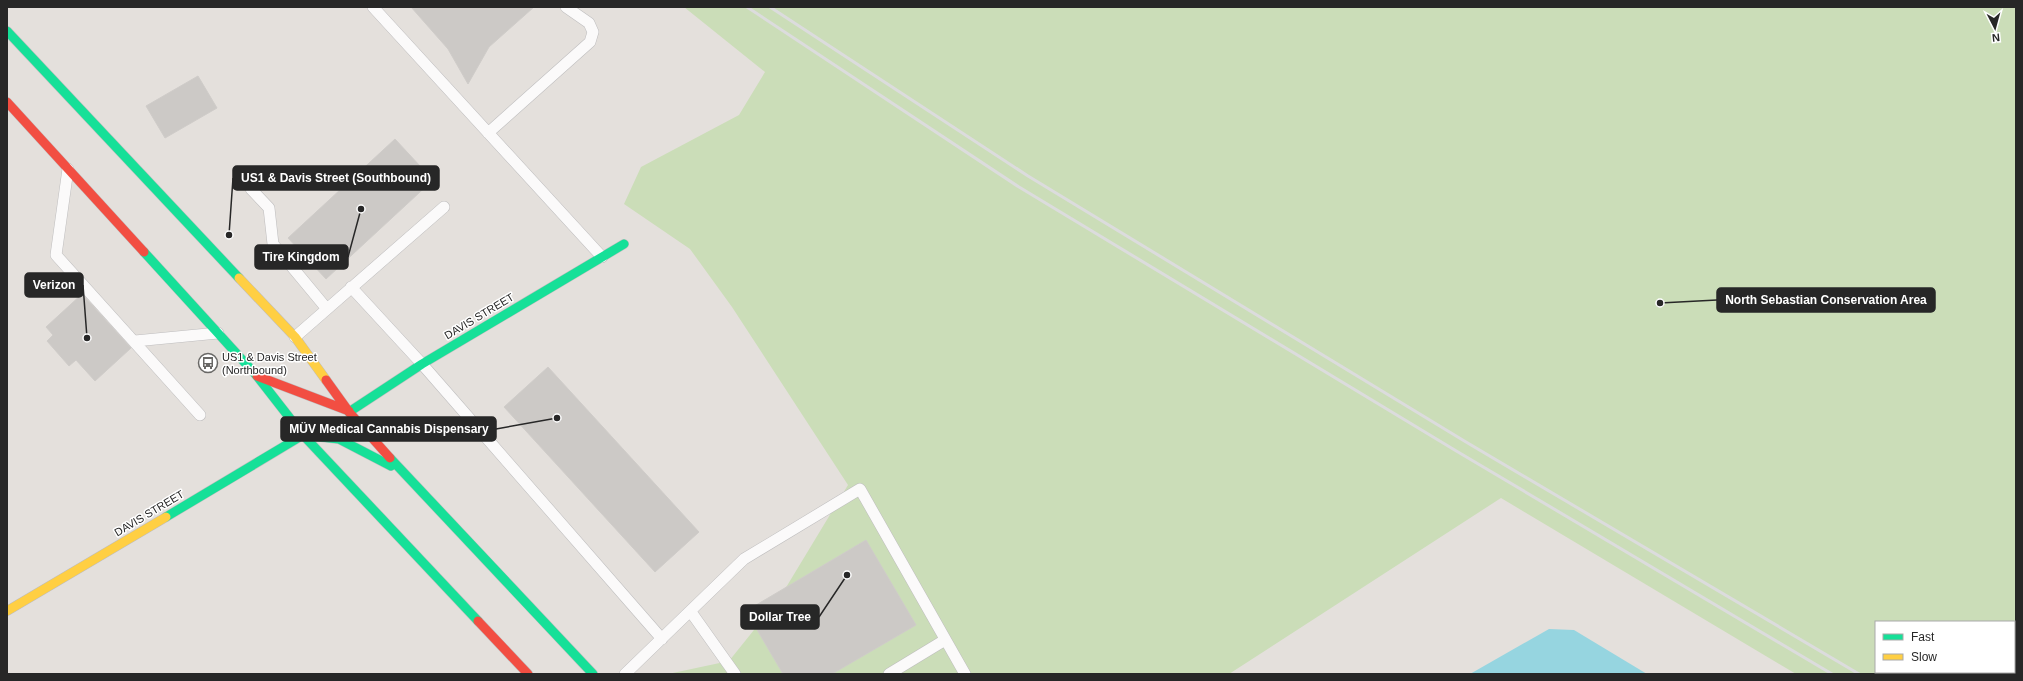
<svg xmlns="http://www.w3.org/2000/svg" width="2023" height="681" viewBox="0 0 2023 681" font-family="Helvetica,sans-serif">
  <rect width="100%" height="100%" fill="#e4e0dc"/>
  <!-- green -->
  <path fill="#cbddb8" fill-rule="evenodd" d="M684 7H2016V674H1796L1501 498 1229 674H668L729 661 779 599 848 485 732 307 690 249 624 204 641 167 739 115 765 72ZM1876 622H2014V672H1876Z"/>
  <!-- water -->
  <path fill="#96d5e0" d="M1549 629 1574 630 1647 674H1470Z"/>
  <!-- building -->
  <path fill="#ccc9c6" stroke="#cfccc9" d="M411 7H534L489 47 468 84 448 49Z
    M198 76 217 108 165 138 146 106Z
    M395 139 433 180 326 279 288 238Z
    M82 294 131 348 95 381 76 360 69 366 47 341 53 335 46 327Z
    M548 367 699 532 655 572 504 407Z
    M866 540 916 625 832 674H783L746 611Z"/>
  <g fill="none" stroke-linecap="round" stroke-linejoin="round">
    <defs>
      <path id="lane" d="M373 7 602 257
        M488 133 590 42 593 32 589 23 566 7
        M68 169 56 255 200 415
        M251 189 269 208 273 244 327 309
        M351 287 422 364 662 639
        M295 337 444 207
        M135 341 218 333
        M691 612 735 674
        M625 674 744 559 860 489 965 674
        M889 674 945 640"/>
      <path id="fast" d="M7 31 239 278
        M144 252 257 376 303 435 478 621
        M349 412 422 364 624 244
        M303 435 339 439 391 466
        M390 458 593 674
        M166 517 303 435"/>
      <path id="slow" d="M239 278 295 337 326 380
        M7 611 166 517"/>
      <path id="jam" d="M7 102 144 252
        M257 376 349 411
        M326 380 349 412 390 458
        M478 621 528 674"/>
    </defs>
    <!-- lane casing -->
    <use href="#lane" stroke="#bebdbe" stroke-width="12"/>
    <!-- fast casing -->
    <use href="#fast" stroke="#bebdbe" stroke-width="10"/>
    <!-- slow casing -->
    <use href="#slow" stroke="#bebdbe" stroke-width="10"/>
    <!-- jam casing -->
    <use href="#jam" stroke="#bebdbe" stroke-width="10"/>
    <!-- lane -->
    <use href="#lane" stroke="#fbfafa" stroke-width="11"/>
    <!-- fast -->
    <use href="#fast" stroke="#16e098" stroke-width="9"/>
    <!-- slow -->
    <use href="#slow" stroke="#ffcf43" stroke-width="9"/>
    <!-- jam -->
    <use href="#jam" stroke="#f24e42" stroke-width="9"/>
    <!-- rail -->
    <path stroke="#dcdcdd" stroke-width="3" d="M747 7 1019 187 1458 452 1832 674
      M770 7 1028 176 1466 442 1859 674"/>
  </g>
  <!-- icons -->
  <defs>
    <symbol id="bus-ring" viewBox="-11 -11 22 22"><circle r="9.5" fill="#fff" stroke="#696866" stroke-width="1.5"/><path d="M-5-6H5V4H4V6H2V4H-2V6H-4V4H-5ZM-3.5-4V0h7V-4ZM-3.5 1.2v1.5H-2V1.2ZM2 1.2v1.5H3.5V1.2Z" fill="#696866"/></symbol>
  </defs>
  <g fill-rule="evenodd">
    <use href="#bus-ring" x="197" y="352" width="22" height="22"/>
  </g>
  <g text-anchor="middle" stroke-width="3" stroke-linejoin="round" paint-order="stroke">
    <!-- street labels -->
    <g font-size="11" fill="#272727" stroke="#fff">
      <text transform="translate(479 316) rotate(-31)" y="4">DAVIS STREET</text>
      <text transform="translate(149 513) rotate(-31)" y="4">DAVIS STREET</text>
    </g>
    <!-- poi labels -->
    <g font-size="11" fill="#272727" stroke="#fff" text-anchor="start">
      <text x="222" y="361">US1 &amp; Davis Street<tspan x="222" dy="13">(Northbound)</tspan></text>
    </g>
  </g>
  <!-- callouts -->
  <path fill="none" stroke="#272727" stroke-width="1.5" d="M229 235L233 178M361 209L348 257M87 338L83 285M1660 303L1717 300M557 418L496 429M847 575L819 617"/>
  <g fill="#272727" stroke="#fff" stroke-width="1.5">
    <circle cx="229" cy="235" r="4"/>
    <circle cx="361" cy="209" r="4"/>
    <circle cx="87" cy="338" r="4"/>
    <circle cx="1660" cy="303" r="4"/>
    <circle cx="557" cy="418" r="4"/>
    <circle cx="847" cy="575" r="4"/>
  </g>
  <g fill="#272727" stroke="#272727" stroke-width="1.5">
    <rect x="233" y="166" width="206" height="24" rx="4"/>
    <rect x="255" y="245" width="93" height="24" rx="4"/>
    <rect x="25" y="273" width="58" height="24" rx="4"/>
    <rect x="1717" y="288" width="218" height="24" rx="4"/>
    <rect x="281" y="417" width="215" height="24" rx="4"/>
    <rect x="741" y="605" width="78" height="24" rx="4"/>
  </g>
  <g font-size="12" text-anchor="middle" font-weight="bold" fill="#fff">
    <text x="336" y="182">US1 &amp; Davis Street (Southbound)</text>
    <text x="301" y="261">Tire Kingdom</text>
    <text x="54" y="289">Verizon</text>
    <text x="1826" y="304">North Sebastian Conservation Area</text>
    <text x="389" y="433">MÜV Medical Cannabis Dispensary</text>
    <text x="780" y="621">Dollar Tree</text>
  </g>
  <!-- border -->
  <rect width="2023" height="681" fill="none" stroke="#272727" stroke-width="16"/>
  <!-- legend -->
  <rect x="1875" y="621" width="140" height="52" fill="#ffffff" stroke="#a9a9a9"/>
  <rect x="1883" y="634" width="20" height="6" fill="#16e098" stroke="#a9a9a9"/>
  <text x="1911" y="641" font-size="12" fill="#272727">Fast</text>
  <rect x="1883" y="654" width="20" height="6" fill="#ffcf43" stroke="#a9a9a9"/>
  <text x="1911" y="661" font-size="12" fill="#272727">Slow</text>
  <!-- north arrow -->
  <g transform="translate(1995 28) rotate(174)" stroke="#ffffff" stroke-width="3" paint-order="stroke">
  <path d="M0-3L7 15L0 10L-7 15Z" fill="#272727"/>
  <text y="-6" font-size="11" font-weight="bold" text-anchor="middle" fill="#272727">N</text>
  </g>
</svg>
